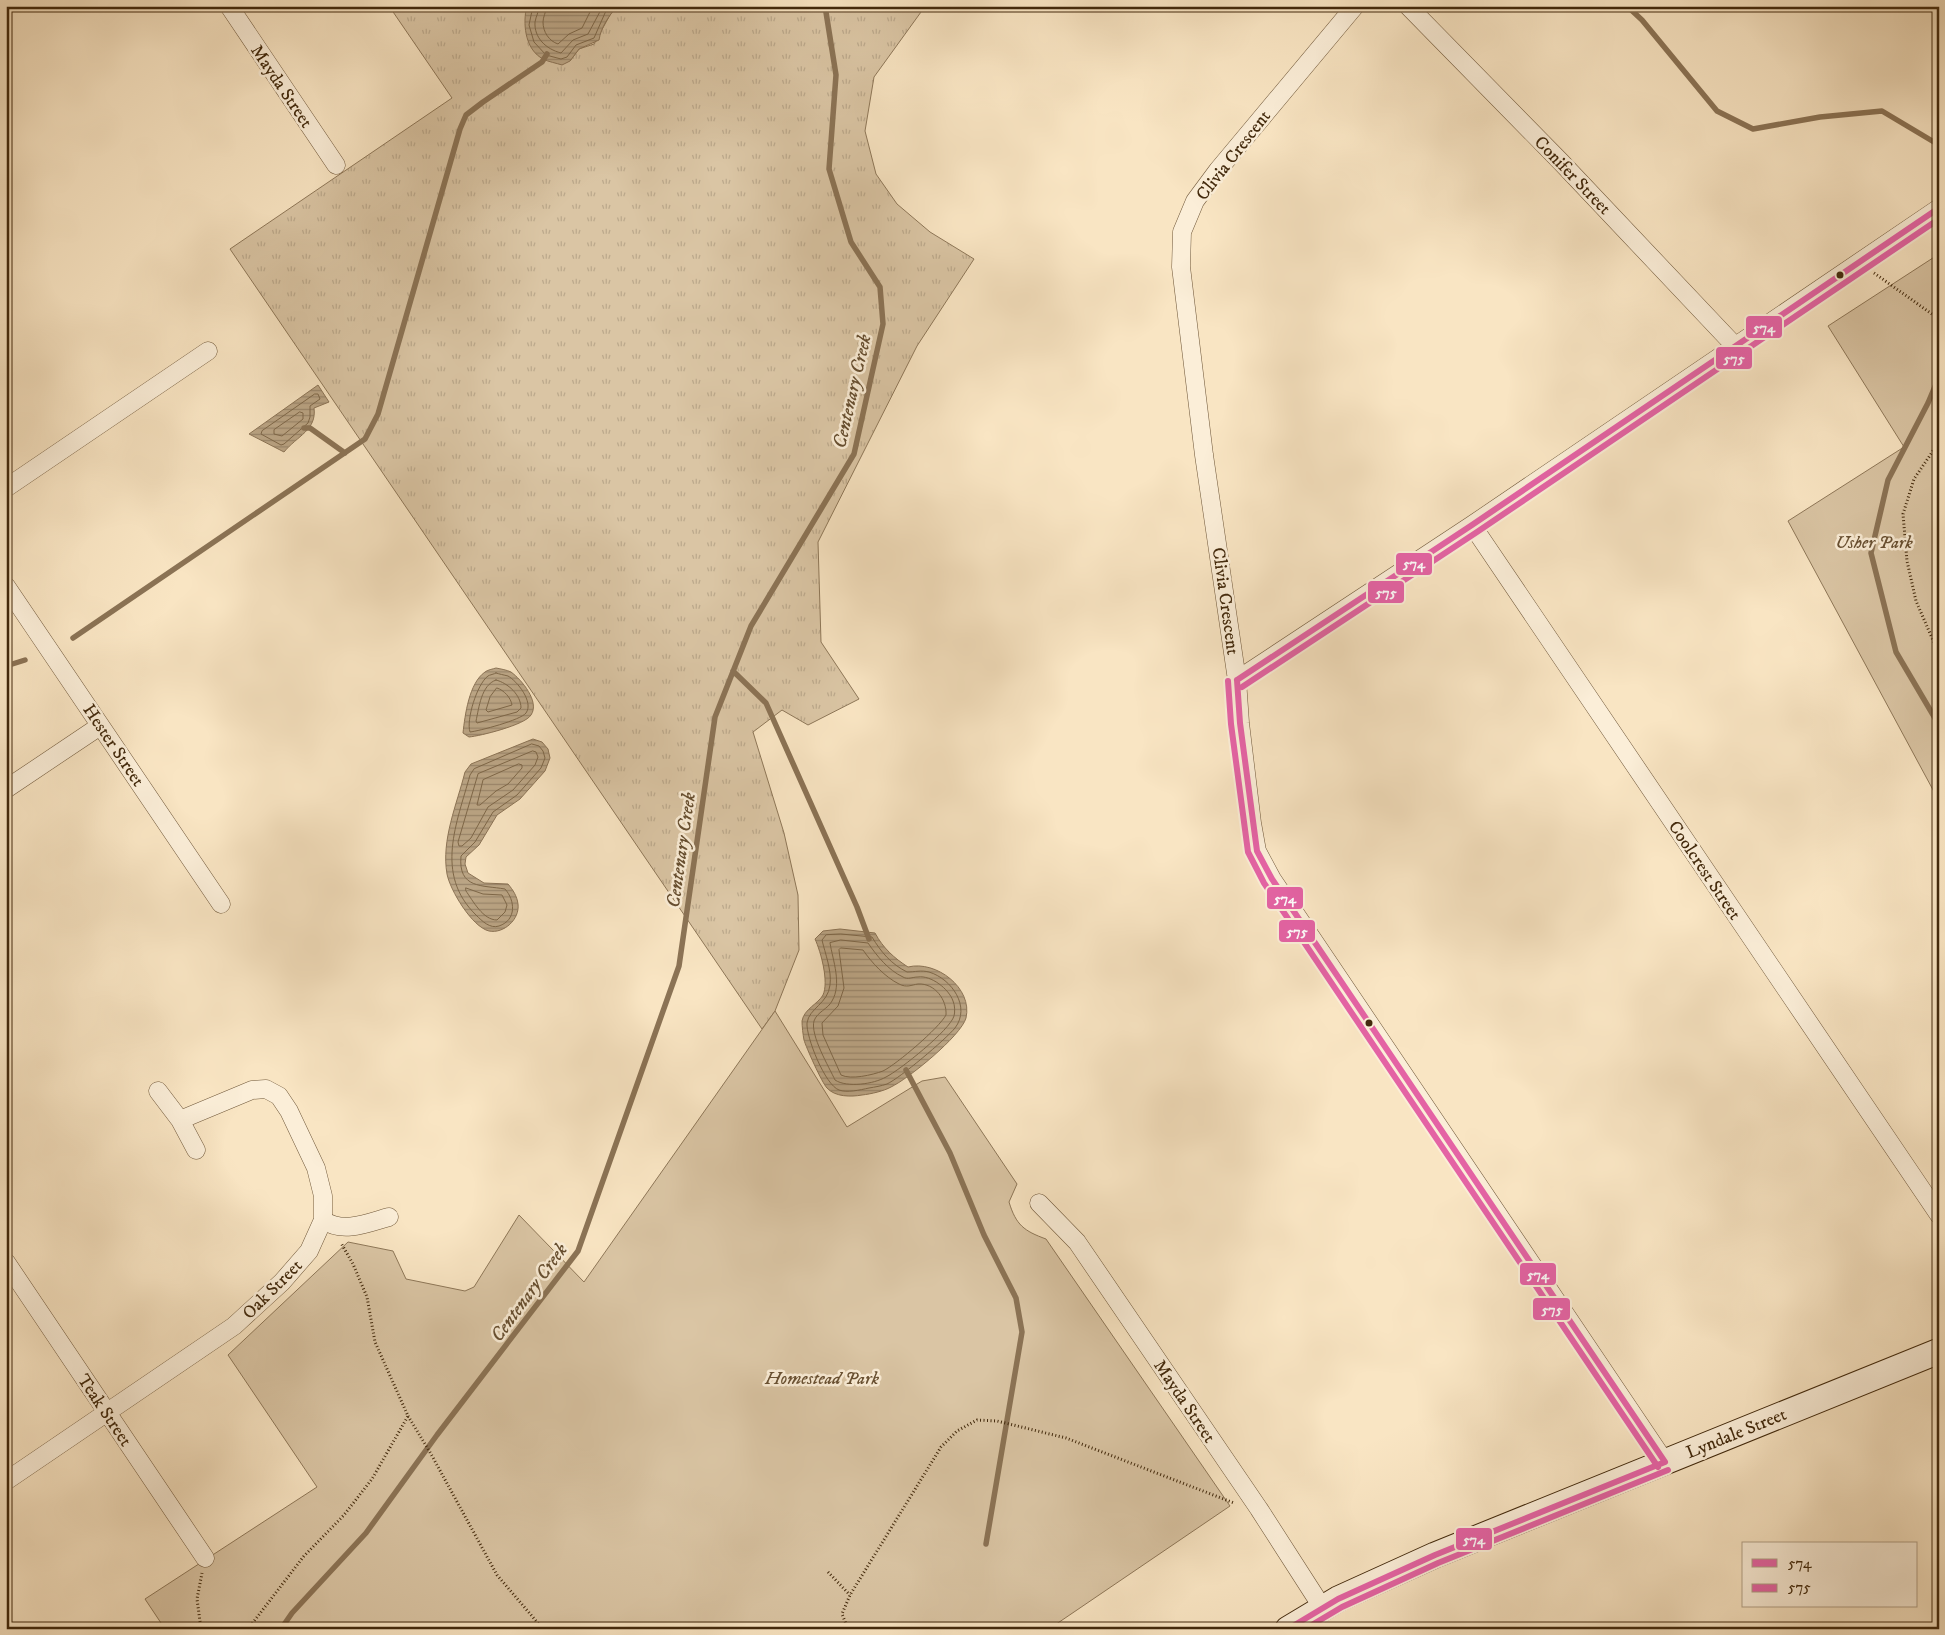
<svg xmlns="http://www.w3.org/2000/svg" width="1945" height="1635" viewBox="0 0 1945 1635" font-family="'IM FELL DW Pica',serif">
  <defs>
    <pattern id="grass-tufts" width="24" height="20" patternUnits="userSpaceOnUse" patternTransform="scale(1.25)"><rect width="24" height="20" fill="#dac5a4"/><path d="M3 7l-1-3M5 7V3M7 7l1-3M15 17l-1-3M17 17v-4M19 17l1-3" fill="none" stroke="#bca98c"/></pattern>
    <pattern id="water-rules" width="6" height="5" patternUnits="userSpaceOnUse" patternTransform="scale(1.25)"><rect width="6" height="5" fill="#bba585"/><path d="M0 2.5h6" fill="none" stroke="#9a866b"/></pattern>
  </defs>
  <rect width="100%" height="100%" fill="#f9e5c3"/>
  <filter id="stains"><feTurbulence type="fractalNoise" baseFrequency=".004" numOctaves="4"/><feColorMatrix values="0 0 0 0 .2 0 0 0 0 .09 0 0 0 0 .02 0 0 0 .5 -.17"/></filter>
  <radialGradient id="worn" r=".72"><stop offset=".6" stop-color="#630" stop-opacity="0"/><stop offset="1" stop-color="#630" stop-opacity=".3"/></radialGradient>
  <!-- grass -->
  <path fill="url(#grass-tufts)" stroke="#8e7758" d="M389 6H530L526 10 570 61 579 49 594 44 610 15 617 6H921V12L874 77 865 131 876 174 897 204 930 232 974 259 917 346 818 542 821 642 859 699 808 725 782 710 753 732 784 833 798 895 799 950 775 1011 762 1029 230 249 452 98Z"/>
  <!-- park -->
  <path fill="#dac5a4" stroke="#8e7758" d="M1939 254V801L1788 521 1904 447 1828 326Z
    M775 1011 847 1127 922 1081 945 1077 1017 1184 1009 1202C1016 1225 1024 1231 1046 1239L1230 1506 1049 1629H165L145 1599 317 1487 228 1355 348 1242 393 1251 406 1279 465 1291 474 1287 519 1215 584 1282Z"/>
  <!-- water -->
  <path fill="url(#water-rules)" stroke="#8b7355" d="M530 6H617C609 16 601 27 599 40L579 49 570 61 562 65C556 63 549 62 543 59 526 50 523 27 526 10Z
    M318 385 329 402 314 408C317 430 297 436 284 452L249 434Z
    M496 668C501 669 507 670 511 672 522 680 540 702 531 715 525 725 480 736 469 737L463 733C465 715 469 683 485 672 487 670 493 669 496 668Z
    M533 739 542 742 548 749 550 758 545 771 520 799 497 815 479 845 466 857 465 864 468 873 484 883 508 884C513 890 517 896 518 904 520 919 504 934 489 931 472 927 450 890 447 874 441 840 457 804 465 772L471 764Z
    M840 929 875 933C883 948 894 958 908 967 936 960 973 988 966 1018 961 1036 908 1079 891 1087 884 1091 871 1094 862 1095 851 1097 835 1097 827 1088 822 1083 806 1047 804 1040 803 1035 802 1026 802 1021 804 1009 818 1004 823 995 829 982 821 952 815 939L823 931Z"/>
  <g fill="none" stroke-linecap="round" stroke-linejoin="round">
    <!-- shore -->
    <path stroke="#7e6748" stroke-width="1" d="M533 6 529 25 534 42 546 55 561 59 567 57 576 45 594 38 605 13 611 6
      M539 6C539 12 536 16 535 22 534 38 546 49 561 53L573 40 588 34 603 6
      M547 6C546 12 543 17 543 22 543 32 549 41 558 44L569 34 582 28 593 6
      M315 394H318L320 399 310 406V417L308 423 284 444 281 445 261 434 262 431Z
      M300 412 303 413V419L282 436 274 434V430Z
      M496 673C499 674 504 675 508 676 517 681 534 702 526 713 521 720 479 731 470 732 466 720 477 684 488 676 489 675 495 674 496 673Z
      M496 680C508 683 521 695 521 708L517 712 477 723 476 721C479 708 481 685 496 680Z
      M497 688C504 690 511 698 512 705L488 712 486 710 490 697Z
      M532 744 539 746 543 751 545 758 541 768 517 795 493 812 475 842 461 856C458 889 482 885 505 889 515 900 517 920 499 926 490 929 482 921 476 915 434 874 457 823 470 775L474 769Z
      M533 751 536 752 538 757 535 765 513 790 488 807 471 838 462 846H459L458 842 478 774Z
      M519 764 522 765V768L508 784 496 791 480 805H477L483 780Z
      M466 888 483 894 502 895 507 905 505 912 497 920C483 920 473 901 466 891Z
      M841 934 872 937C881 952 891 964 907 972 915 972 921 970 929 972 952 979 971 1007 955 1028 945 1040 900 1078 887 1084 881 1086 875 1087 869 1088 860 1090 847 1093 839 1090 825 1085 806 1037 807 1023 809 1008 828 1004 830 985 832 971 825 953 822 940L826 935Z
      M841 940 868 943C877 956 888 970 903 977 908 980 912 977 918 977 931 975 949 989 953 1001 955 1005 955 1013 954 1016 950 1030 900 1070 886 1077 874 1084 847 1088 835 1080 829 1067 810 1035 814 1021 817 1012 828 1009 832 1001 842 984 833 961 830 943Z
      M841 948 863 950C872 963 885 977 899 984 907 988 911 985 918 984 935 983 947 1000 946 1015 939 1028 897 1064 883 1071 872 1075 851 1080 841 1075L823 1035 822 1023 838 1006 844 988 839 950Z"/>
    <!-- stream -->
    <path stroke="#8b7355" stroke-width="5.5" d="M1627 6 1642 20 1717 111 1753 129 1820 117 1882 111 1939 145
      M1939 377 1928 403 1888 480 1871 553 1896 652 1939 725
      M304 428H310L345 453
      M73 638 365 439 378 414 460 129 466 115 483 102 542 62 547 54
      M6 666 25 660
      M733 671 766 703 857 907 869 939
      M906 1070 950 1153 984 1235 1016 1298 1022 1332 986 1544
      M281 1629 292 1613 366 1533 437 1435 578 1251 679 966 715 717 751 626 854 454 883 324 880 287 851 242 829 169 836 75 825 6"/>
    <defs>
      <path id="street" d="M229 6 336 165
        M1355 6 1218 170 1195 201 1182 232 1181 267 1204 455 1237 680 1240 723 1252 823 1257 851 1272 879 1665 1462
        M1408 6 1561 162 1735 346
        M6 488 208 351
        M1472 525 1939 1215
        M6 586 221 904
        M1237 680 1472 525 1939 208
        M6 789 100 726
        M158 1091 180 1120 196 1150
        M1039 1203 1077 1242 1259 1509 1322 1607
        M323 1220C343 1234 368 1223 389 1217
        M6 1262 205 1558
        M6 1481 234 1326 282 1282 309 1251 323 1220V1196L316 1168 289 1111 279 1096 266 1089 252 1090 180 1120"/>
      <path id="secondary" d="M1288 1629 1338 1599 1435 1555 1939 1351"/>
    </defs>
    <!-- street casing -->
    <use href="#street" stroke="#70583a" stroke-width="19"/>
    <!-- secondary casing -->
    <use href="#secondary" stroke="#42290c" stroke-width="27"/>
    <!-- path -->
    <path stroke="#42290c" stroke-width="3" stroke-dasharray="1 2.5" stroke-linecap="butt" d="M1874 273 1939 319
      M1939 442 1914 479 1903 514 1907 561 1916 601 1939 654
      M408 1416 431 1454 497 1575 543 1629
      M828 1572 850 1595
      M201 1629 197 1599 202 1573
      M248 1629 304 1556 344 1515 372 1479 408 1416 375 1342 367 1297 353 1264 341 1243
      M848 1629 842 1614 850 1595 941 1447 957 1431 977 1420 997 1421 1066 1438 1234 1503"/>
    <!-- street -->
    <use href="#street" stroke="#fbeed8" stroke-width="18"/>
    <!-- secondary -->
    <use href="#secondary" stroke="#fbeed8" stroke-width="25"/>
    <defs>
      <path id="bus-1" d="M1237 680 1240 723 1257 851 1272 879 1665 1462
        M1237 680 1472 525 1939 208
        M1288 1629 1338 1599 1435 1555 1665 1462"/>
      <path id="bus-2" d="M1228 681 1231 724 1248 852 1264 883 1658 1467
        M1242 687 1477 532 1939 219
        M1305 1629 1342 1607 1438 1563 1668 1470"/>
    </defs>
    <!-- bus-1 casing -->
    <use href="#bus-1" stroke="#fbeed8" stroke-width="10"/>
    <!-- bus-2 casing -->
    <use href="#bus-2" stroke="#fbeed8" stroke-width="10"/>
    <!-- bus-1 -->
    <use href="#bus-1" stroke="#e463a4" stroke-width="6"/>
    <!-- bus-2 -->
    <use href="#bus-2" stroke="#e463a4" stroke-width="6"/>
  </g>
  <!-- markers -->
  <g fill="#42290c" stroke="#fbeed8" stroke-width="2">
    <circle cx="1840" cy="275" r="4.5"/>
    <circle cx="1369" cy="1023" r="4.5"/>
  </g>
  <g text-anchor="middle" stroke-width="5" stroke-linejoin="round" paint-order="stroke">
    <!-- street labels -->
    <g font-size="18" fill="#42290c" stroke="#fbeed8">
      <text transform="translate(282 86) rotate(56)" y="6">Mayda Street</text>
      <text transform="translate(1233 155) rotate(-52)" y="6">Clivia Crescent</text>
      <text transform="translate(1573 175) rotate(46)" y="6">Conifer Street</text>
      <text transform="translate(1226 601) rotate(82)" y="6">Clivia Crescent</text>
      <text transform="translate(114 745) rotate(56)" y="6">Hester Street</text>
      <text transform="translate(1705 870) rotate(56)" y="6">Coolcrest Street</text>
      <text transform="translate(272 1289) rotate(-45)" y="6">Oak Street</text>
      <text transform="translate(1185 1401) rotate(56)" y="6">Mayda Street</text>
      <text transform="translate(105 1410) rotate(56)" y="6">Teak Street</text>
      <text transform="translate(1736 1433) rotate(-22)" y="6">Lyndale Street</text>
    </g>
    <!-- park labels -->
    <g font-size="18" font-style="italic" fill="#685032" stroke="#fbeed8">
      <text x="1874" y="548">Usher Park</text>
      <text x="822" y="1384">Homestead Park</text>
    </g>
    <!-- water labels -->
    <g font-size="19" font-style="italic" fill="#664e30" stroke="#fbeed8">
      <text transform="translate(851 391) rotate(-77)" y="7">Centenary Creek</text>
      <text transform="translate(680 850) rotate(-82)" y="7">Centenary Creek</text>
      <text transform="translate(528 1292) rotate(-54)" y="7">Centenary Creek</text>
    </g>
  </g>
  <g stroke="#fbeed8" stroke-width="2">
    <rect x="1745" y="315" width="38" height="24" rx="5" fill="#e463a4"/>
    <rect x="1715" y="346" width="38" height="24" rx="5" fill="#e463a4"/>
    <rect x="1395" y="552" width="38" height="24" rx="5" fill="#e463a4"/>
    <rect x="1367" y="580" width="38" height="24" rx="5" fill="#e463a4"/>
    <rect x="1266" y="886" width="38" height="24" rx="5" fill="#e463a4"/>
    <rect x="1278" y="919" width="38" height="24" rx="5" fill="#e463a4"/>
    <rect x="1519" y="1262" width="38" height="24" rx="5" fill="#e463a4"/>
    <rect x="1532" y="1297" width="39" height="24" rx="5" fill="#e463a4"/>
    <rect x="1455" y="1527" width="38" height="24" rx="5" fill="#e463a4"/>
  </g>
  <g font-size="14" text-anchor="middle" font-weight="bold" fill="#fff">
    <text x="1764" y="332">574</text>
    <text x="1734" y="363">575</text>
    <text x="1414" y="568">574</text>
    <text x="1386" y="597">575</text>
    <text x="1285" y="903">574</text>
    <text x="1297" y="936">575</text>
    <text x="1538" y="1279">574</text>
    <text x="1552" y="1314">575</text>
    <text x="1474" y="1544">574</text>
  </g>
  <!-- margin -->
  <rect width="1945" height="1635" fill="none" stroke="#f9e5c3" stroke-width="25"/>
  <rect x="8" y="8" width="1930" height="1620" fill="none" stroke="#42290c" stroke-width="2.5"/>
  <rect x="12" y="12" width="1920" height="1610" fill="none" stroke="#42290c"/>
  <!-- legend -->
  <rect x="1742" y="1542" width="175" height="65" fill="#fbeed8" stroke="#b19f86"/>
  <rect x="1752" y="1559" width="25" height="8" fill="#e463a4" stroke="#b19f86"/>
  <text x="1788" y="1568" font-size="15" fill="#42290c">574</text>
  <rect x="1752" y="1584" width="25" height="8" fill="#e463a4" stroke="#b19f86"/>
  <text x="1788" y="1592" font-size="15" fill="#42290c">575</text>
  <rect width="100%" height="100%" filter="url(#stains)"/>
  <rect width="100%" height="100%" fill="url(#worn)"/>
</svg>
